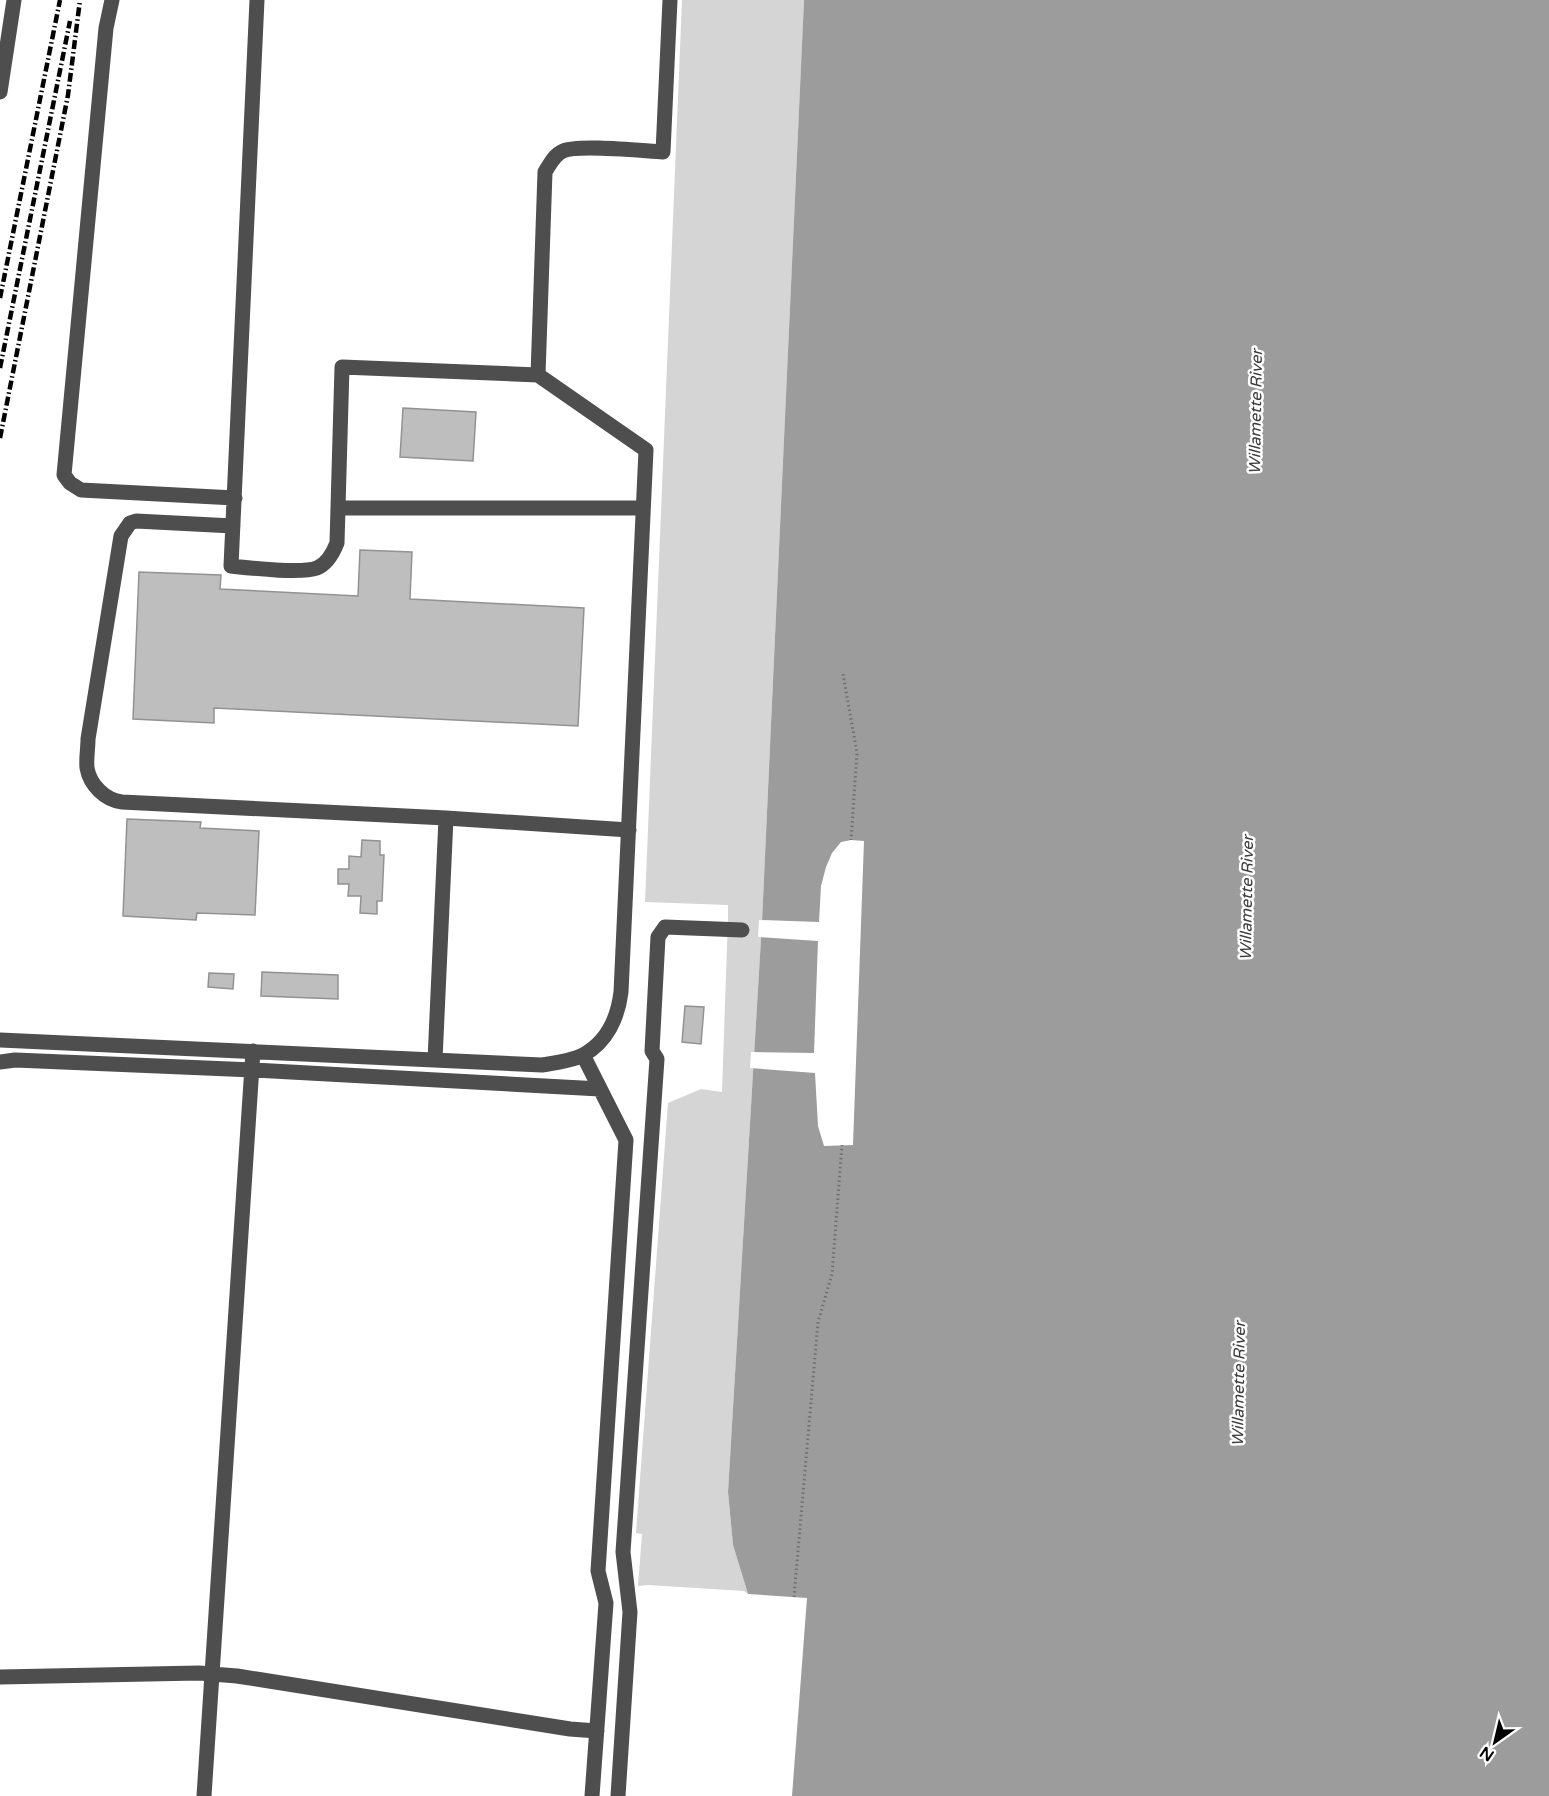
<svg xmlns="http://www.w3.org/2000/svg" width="1549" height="1796" viewBox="0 0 1549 1796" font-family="'Varela Round',sans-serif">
  <rect width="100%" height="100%" fill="#fff"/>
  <!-- green -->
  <path fill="#d5d5d5" d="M682 0H804L762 922 728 1492 733 1545 748 1594 744 1591 648 1585 638 1586 642 1534 636 1533 668 1103 701 1089 722 1092 728 917V905L645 902Z"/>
  <!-- water -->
  <path fill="#9c9c9c" d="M804 0H1549V1796H792L807 1598 748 1594 733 1545 728 1492 762 922Z"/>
  <!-- pier -->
  <path fill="#fff" d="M851 840 864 841 853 1145 824 1146 818 1126 815 1073 750 1068 751 1052 814 1053 818 941 758 937 759 920 819 922 821 886 826 867 832 853 841 842Z"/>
  <!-- building -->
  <path fill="#bebebe" stroke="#929292" stroke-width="1.5" d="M403 408 476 412 473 461 400 457Z
    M360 550 412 552 410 599 584 608 578 726 214 708V723L133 719 139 572 221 575 220 589 358 596Z
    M127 819 201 822 200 828 259 831 255 915 197 913 196 920 123 916Z
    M362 840 380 841V855H384L382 901H377V914L360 913 361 896H348L349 884H338V869H349V856L361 857Z
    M262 972 338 975V999L261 996Z
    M209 973 234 974 233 989 208 987Z
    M685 1006 704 1007 701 1044 682 1042Z"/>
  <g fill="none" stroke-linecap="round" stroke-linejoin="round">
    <!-- path -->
    <path stroke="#707070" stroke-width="3" stroke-dasharray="1.5 3" stroke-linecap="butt" d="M843 674 857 753 851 840
      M794 1597 818 1322 832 1274 842 1145"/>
    <!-- minor -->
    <path stroke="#4e4e4e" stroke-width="15" d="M112 0 106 28 64 475 70 483 81 490 235 498
      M257 0 231 566C250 568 301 574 317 568 327 564 333 553 337 543L342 367 538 375
      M0 92 14 0
      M338 508H643
      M233 526 136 521 130 523 121 536 88 739C88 748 86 759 87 768 90 785 105 800 122 802L446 818 629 830
      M0 1040 542 1065C555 1063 571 1061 583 1055 607 1042 618 1017 621 992L646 450 538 375 545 172C550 164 554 155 563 151 579 144 643 151 663 152L670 0
      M583 1055 626 1140 598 1571 606 1603 592 1796
      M435 1060 446 818
      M0 1062 15 1060 253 1070 600 1089
      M0 1677 199 1673 237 1676 570 1729 597 1731
      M204 1796 253 1051
      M618 1796 630 1612 623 1552 657 1059 652 1051 658 937 665 927 742 930"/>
    <!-- rail -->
    <path stroke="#000" stroke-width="4.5" stroke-dasharray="9 3 1.5 3" stroke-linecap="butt" d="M0 298 60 0
      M0 368 70 21
      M0 438 68 95 80 0"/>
  </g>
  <g text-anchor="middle" stroke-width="5" stroke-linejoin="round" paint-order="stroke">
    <!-- water labels -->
    <g font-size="16" font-style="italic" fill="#3d3d3d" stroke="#fff">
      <text transform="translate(1255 412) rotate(-89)" y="6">Willamette River</text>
      <text transform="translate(1246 898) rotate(-89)" y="6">Willamette River</text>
      <text transform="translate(1238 1384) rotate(-89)" y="6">Willamette River</text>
    </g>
  </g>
  <!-- north arrow -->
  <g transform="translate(1495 1742) rotate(214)" stroke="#ffffff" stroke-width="4.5" paint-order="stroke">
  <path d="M0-4.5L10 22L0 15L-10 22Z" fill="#000000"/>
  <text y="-9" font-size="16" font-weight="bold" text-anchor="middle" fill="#000000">N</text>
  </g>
</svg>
